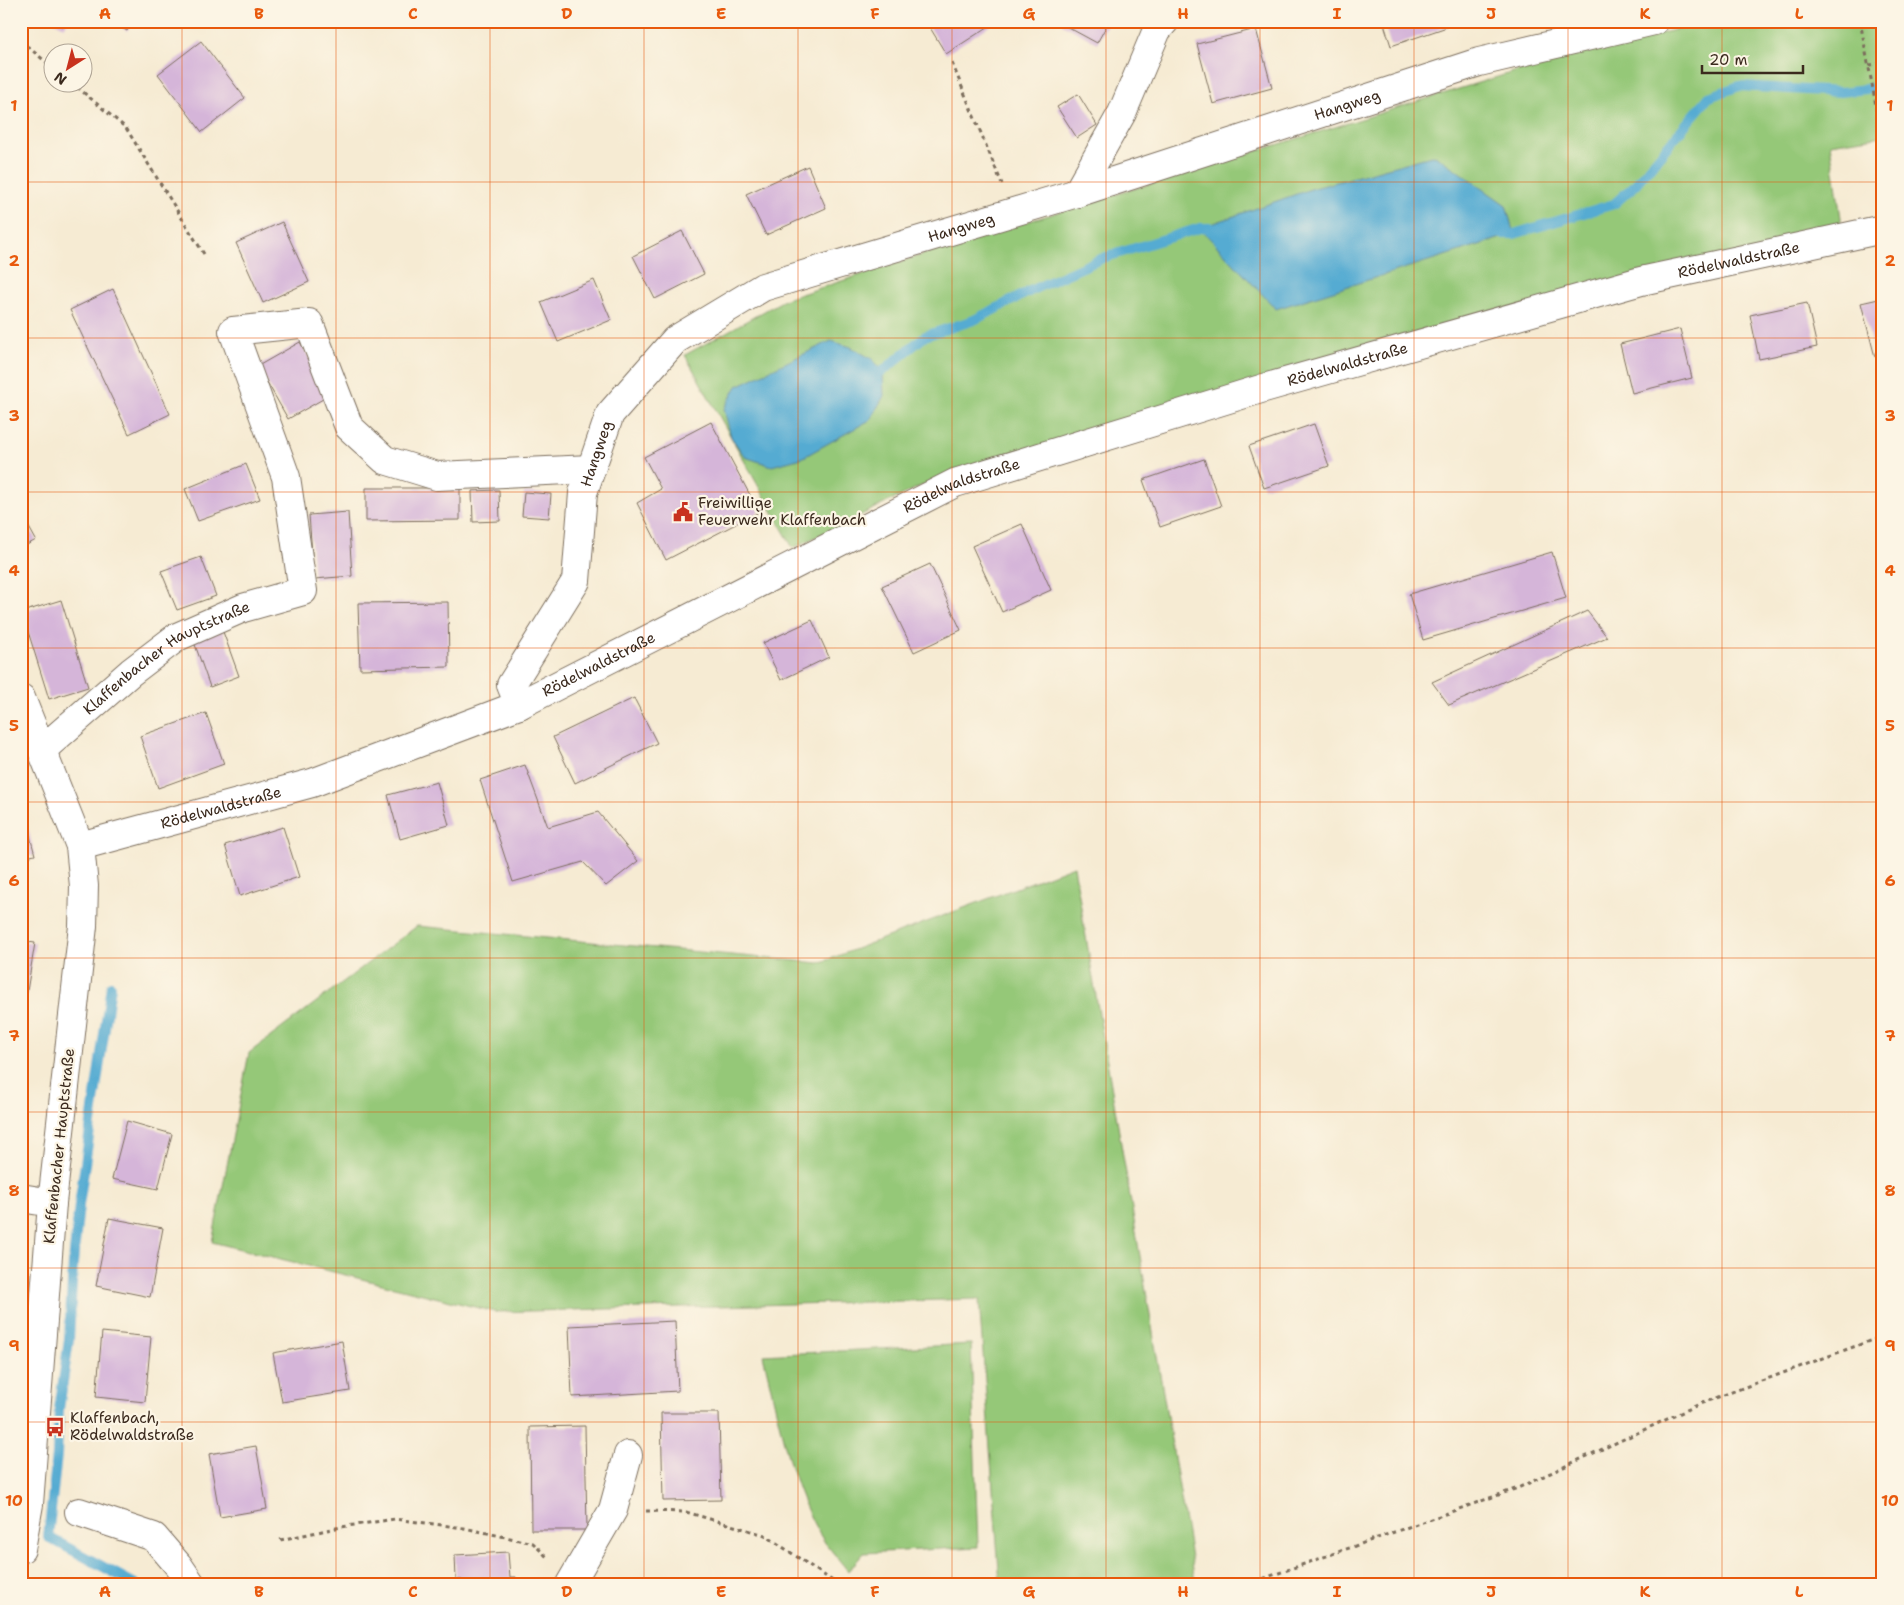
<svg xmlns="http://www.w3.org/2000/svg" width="1904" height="1605" viewBox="0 0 1904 1605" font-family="'Shantell Sans',sans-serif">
  <rect width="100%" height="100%" fill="#fcf5e5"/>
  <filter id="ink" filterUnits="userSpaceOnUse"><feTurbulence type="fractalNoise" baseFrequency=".02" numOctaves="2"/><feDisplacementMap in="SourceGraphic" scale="10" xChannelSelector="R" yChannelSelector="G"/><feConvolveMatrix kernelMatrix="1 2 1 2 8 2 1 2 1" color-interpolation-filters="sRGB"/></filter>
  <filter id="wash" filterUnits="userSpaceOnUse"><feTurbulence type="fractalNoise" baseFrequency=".0096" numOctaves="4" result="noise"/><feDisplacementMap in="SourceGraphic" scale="20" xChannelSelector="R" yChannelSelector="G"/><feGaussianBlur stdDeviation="1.12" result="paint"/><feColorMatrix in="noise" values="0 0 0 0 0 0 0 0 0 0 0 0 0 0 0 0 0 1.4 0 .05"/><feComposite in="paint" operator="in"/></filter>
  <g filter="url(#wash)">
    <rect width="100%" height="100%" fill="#f6ebd3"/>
    <!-- green -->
    <path fill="#95c878" stroke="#68794b" d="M1710 21H1883V136L1830 144 1841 218 1840 229 954 470 793 548 685 355 786 299 971 239 1543 63Z
      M1074 866 1195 1581 1181 1584H1000L979 1299 495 1312 212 1242 249 1053 417 926 819 963Z
      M971 1344 978 1547 864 1553 848 1571C841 1562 833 1553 826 1544 791 1494 778 1414 763 1355Z"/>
    <!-- water -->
    <path fill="#55abd2" stroke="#486a78" d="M1435 155 1506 205 1514 234 1276 309 1200 228 1311 189Z
      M831 341 851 347 872 359 883 371 884 396 870 420 802 458 772 466 745 457 731 437 724 409 737 386Z"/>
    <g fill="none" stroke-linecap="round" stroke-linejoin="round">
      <!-- stream -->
      <path stroke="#55abd2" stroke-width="10" d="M1501 234H1514L1614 204 1634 186 1709 97 1739 86 1841 92 1883 87
        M883 371 925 336 974 320 1036 288 1103 258 1200 228H1212
        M111 986 79 1205 73 1263 69 1340 59 1409 57 1455 48 1537 135 1584"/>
    </g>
    <g id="blocks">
      <!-- building -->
      <path fill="#d5b5d9" d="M53 21H68L64 27Z
        M111 21H133L127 31Z
        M936 21H993L994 23 946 54 929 26Z
        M1063 21H1109L1097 43 1062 24Z
        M1383 21H1446L1447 27 1391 46Z
        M1256 29 1272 88 1213 104 1197 44Z
        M201 41 245 98 202 132 158 74Z
        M1078 94 1097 125 1077 138 1057 107Z
        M808 166 826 208 766 235 746 194Z
        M282 222 309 282 263 303 236 243Z
        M682 231 704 274 655 299 633 256Z
        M594 280 611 320 558 342 541 302Z
        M113 289 170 414 129 434 70 310Z
        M1883 298V355L1875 357 1861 303Z
        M1807 303 1817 347 1759 359 1750 315Z
        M1680 329 1692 378 1632 393 1620 344Z
        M300 342 330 395 288 419 258 366Z
        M711 422 759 512 666 560 637 503 661 489 644 457Z
        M1314 424 1329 466 1264 488 1249 446Z
        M1204 459 1221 506 1160 527 1143 480Z
        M246 464 260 499 198 521 185 489Z
        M366 488H460V520L366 521Z
        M499 490 500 521 473 522 472 491Z
        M524 492 551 494 549 518 522 516Z
        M348 512 352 576 314 579 309 515Z
        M21 513 36 540 21 548Z
        M1022 524 1051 590 1002 612 972 546Z
        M1552 552 1566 598 1423 640 1409 594Z
        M201 557 216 596 177 610 161 571Z
        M930 564 961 630 914 652 882 586Z
        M61 600 88 687 49 699 22 612Z
        M448 602 449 667 360 669 358 603Z
        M1587 611 1607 637 1449 705 1432 682Z
        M812 620 829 657 781 680 763 643Z
        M222 629 239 676 210 687 193 639Z
        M634 698 657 743 575 783 553 737Z
        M206 713 224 764 158 788 140 736Z
        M525 765 548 827 598 812 638 861 606 886 583 862 513 882 480 780Z
        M437 782 449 825 400 839 388 795Z
        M21 802 35 855 21 858Z
        M283 827 299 877 240 896 225 845Z
        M21 941 35 943 22 1021H21Z
        M21 1112 25 1113 22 1130H21Z
        M127 1121 172 1134 158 1189 112 1179Z
        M109 1218 163 1228 150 1297 96 1286Z
        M675 1321 678 1391 572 1397 569 1326Z
        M102 1332 151 1337 145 1402 96 1397Z
        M342 1341 350 1391 282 1402 273 1353Z
        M661 1413H719L721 1500 663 1501Z
        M585 1426 587 1530H531L530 1427Z
        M256 1446 267 1509 220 1517 209 1454Z
        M508 1552 510 1577H516V1584H463L462 1580H456L455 1555Z"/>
    </g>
  </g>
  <g filter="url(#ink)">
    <use href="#blocks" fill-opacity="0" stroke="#7c6e5d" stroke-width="1"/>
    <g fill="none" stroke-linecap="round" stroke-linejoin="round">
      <defs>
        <g id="minor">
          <path d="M1077 193 1122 113 1157 30 1165 21"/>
          <path d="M21 698 80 846 84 886 83 926 52 1203 29 1504 21 1549"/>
          <path id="s1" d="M519 705 511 685 576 581 583 493 610 414 675 340 763 287 1077 193 1479 62 1654 21"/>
          <path id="s2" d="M43 749 131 672 177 637 243 608 303 591 286 477 233 331 309 323 349 427 385 460 437 476 591 469"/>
          <path id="s3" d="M80 846 312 783 519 705 955 483 1264 388 1641 281 1883 229"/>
          <path d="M21 1198 52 1203"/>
          <path d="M79 1512 154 1537 178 1565 191 1584"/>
          <path d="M570 1584 613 1510 628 1455"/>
        </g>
      </defs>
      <!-- minor casing -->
      <use href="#minor" stroke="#7c6e5d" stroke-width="30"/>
      <!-- path -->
      <path stroke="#7c6e5d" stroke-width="3" stroke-dasharray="4 4" stroke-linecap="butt" d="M1860 21 1875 100 1883 159
        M21 41 52 67
        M952 63 1002 184
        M1869 65 1883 63
        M71 82 126 128 204 254
        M1878 126 1883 125
        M646 1511 686 1512 765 1535 837 1584
        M280 1540 341 1527 395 1519 464 1528 533 1543 549 1559
        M1248 1584 1518 1488 1702 1403 1883 1336"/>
      <!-- minor -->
      <use href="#minor" stroke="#fff" stroke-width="28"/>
    </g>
  </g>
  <!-- grid -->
  <path fill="none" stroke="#e8590c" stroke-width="1" stroke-opacity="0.55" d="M182 21V1584M336 21V1584M490 21V1584M644 21V1584M798 21V1584M952 21V1584M1106 21V1584M1260 21V1584M1414 21V1584M1568 21V1584M1722 21V1584M21 182H1883M21 338H1883M21 492H1883M21 648H1883M21 802H1883M21 958H1883M21 1112H1883M21 1268H1883M21 1422H1883"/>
  <!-- icons -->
  <defs>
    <symbol id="civic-bare" viewBox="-9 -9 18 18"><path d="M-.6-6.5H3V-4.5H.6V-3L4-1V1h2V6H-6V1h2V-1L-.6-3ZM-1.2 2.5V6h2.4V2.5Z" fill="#c8321e" stroke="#fcf5e5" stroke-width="2.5" paint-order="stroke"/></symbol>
    <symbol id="bus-bare" viewBox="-9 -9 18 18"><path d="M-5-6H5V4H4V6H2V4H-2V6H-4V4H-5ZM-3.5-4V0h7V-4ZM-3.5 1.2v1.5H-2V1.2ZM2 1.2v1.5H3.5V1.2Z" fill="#c8321e" stroke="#fcf5e5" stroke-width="2.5" paint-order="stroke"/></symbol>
  </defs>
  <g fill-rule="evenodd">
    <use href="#civic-bare" x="669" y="498" width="28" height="28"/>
    <use href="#bus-bare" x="41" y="1413" width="28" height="28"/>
  </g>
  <g text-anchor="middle" stroke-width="4.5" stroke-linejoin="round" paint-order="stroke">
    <!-- street labels -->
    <g font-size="15" fill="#3b2a1e" stroke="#fcf5e5">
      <text dy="5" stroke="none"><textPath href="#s1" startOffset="1129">Hangweg</textPath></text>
      <text dy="5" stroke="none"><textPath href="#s1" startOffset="724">Hangweg</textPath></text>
      <text dy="5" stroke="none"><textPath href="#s3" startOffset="1766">Rödelwaldstraße</textPath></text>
      <text dy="5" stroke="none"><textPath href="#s3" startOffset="1361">Rödelwaldstraße</textPath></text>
      <text dy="5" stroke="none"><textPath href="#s1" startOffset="274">Hangweg</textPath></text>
      <text dy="5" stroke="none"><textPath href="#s3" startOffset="956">Rödelwaldstraße</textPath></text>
      <text dy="5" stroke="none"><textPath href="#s2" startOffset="155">Klaffenbacher Hauptstraße</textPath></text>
      <text dy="5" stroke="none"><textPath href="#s3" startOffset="551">Rödelwaldstraße</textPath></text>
      <text dy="5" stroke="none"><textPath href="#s3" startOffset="146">Rödelwaldstraße</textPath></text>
      <text transform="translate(59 1146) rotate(-84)" y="5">Klaffenbacher Hauptstraße</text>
    </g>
    <!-- poi labels -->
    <g font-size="15" fill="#3b2a1e" stroke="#fcf5e5" text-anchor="start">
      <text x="698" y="508">Freiwillige<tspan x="698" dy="17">Feuerwehr Klaffenbach</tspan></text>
      <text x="70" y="1423">Klaffenbach,<tspan x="70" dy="17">Rödelwaldstraße</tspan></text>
    </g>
  </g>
  <!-- margin -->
  <rect width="1904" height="1605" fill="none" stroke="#fcf5e5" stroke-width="55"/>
  <!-- north arrow -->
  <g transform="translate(68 68) rotate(216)"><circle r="24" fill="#fcf5e5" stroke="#afa495"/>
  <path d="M0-4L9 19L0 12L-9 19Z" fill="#c8321e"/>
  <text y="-8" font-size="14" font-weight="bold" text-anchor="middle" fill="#3b2a1e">N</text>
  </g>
  <!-- scale -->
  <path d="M1702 65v8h101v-8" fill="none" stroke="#3b2a1e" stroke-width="2.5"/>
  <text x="1709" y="65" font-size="15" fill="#3b2a1e" stroke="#fcf5e5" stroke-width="4" paint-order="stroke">20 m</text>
  <rect x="28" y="28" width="1848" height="1550" fill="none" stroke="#e8590c" stroke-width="2"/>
  <g font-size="16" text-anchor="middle" font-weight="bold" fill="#e8590c">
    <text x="105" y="19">A</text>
    <text x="259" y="19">B</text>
    <text x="413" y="19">C</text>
    <text x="567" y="19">D</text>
    <text x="721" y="19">E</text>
    <text x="875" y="19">F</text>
    <text x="1029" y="19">G</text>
    <text x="1183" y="19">H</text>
    <text x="1337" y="19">I</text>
    <text x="1491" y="19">J</text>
    <text x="1645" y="19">K</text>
    <text x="1799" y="19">L</text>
    <text x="14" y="111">1</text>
    <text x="1890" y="111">1</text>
    <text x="14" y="266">2</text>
    <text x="1890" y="266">2</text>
    <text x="14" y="421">3</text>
    <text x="1890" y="421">3</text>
    <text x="14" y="576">4</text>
    <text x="1890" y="576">4</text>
    <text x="14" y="731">5</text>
    <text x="1890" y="731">5</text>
    <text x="14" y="886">6</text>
    <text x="1890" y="886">6</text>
    <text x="14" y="1041">7</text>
    <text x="1890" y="1041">7</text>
    <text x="14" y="1196">8</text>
    <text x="1890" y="1196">8</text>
    <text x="14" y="1351">9</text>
    <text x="1890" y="1351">9</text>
    <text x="14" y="1506">10</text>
    <text x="1890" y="1506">10</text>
    <text x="105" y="1597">A</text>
    <text x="259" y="1597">B</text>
    <text x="413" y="1597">C</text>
    <text x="567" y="1597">D</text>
    <text x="721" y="1597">E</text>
    <text x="875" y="1597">F</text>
    <text x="1029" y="1597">G</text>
    <text x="1183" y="1597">H</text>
    <text x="1337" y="1597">I</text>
    <text x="1491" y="1597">J</text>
    <text x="1645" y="1597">K</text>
    <text x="1799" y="1597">L</text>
  </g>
</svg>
